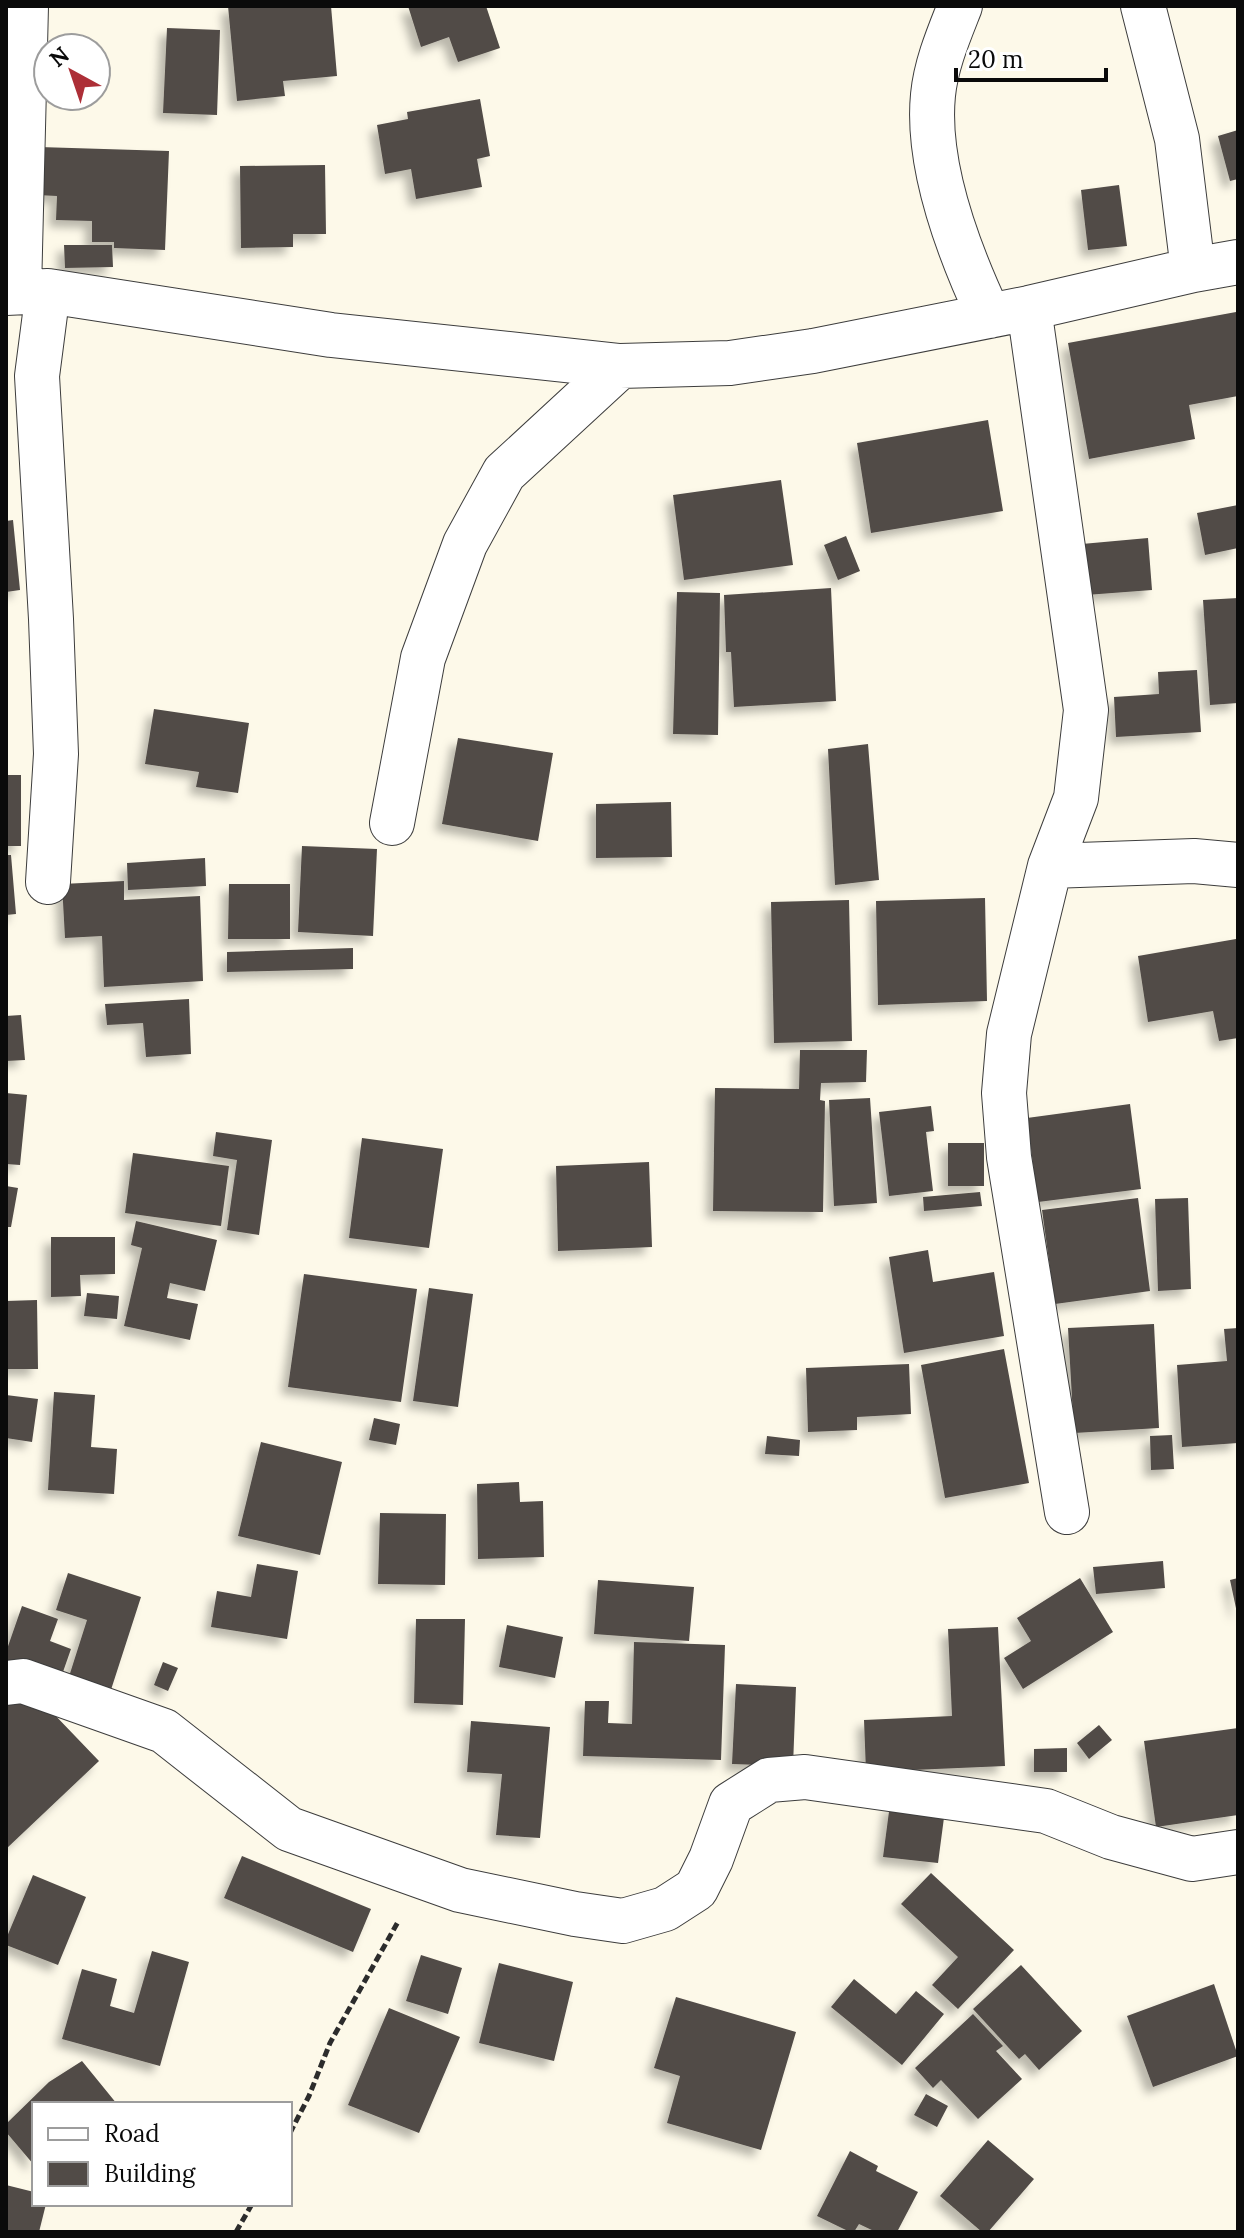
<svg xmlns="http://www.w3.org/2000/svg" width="1244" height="2238" viewBox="0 0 1244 2238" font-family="Lora,serif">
  <defs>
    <filter id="shadow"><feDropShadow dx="-7" dy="7" stdDeviation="4" flood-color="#0004"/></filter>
  </defs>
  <rect width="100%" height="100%" fill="#fdf9e9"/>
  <!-- building -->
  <path fill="#514b47" filter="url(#shadow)" d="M228 6H331L337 76 283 81 285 96 237 101Z
    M408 6H486L500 48 458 62 449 37 421 47Z
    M167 28 220 30 217 115 163 113Z
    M480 99 490 156 477 159 482 187 416 199 411 169 385 174 377 125 408 119 407 112Z
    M1238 130V179L1230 181 1218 136Z
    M39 147 169 151 165 250 114 248V242H92V221L56 220 57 196 37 195Z
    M325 165 326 234H293V247L241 248 240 166Z
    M1119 185 1127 246 1088 250 1081 190Z
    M64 245H112L113 267 65 268Z
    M1236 312 1238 396 1189 405 1195 439 1089 459 1068 343Z
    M988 420 1003 511 871 533 857 443Z
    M781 480 793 565 684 580 673 495Z
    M1238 505V548L1205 555 1197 513Z
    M13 520 20 590 6 592V521Z
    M846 536 860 571 838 580 824 545Z
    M1148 538 1152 590 1086 595 1082 544Z
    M831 588 836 701 734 707 731 652H726L724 595Z
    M677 592 720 593 718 735 673 734Z
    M1238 598V703L1210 705 1203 600Z
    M1197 670 1201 732 1116 737 1114 697 1159 694 1158 672Z
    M154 709 249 723 238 793 196 787 199 772 145 764Z
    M458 738 553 753 538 841 442 824Z
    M868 744 879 880 835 885 828 749Z
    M6 775H21V846H6Z
    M671 802 672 857 596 858V804Z
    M302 846 377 849 373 936 298 932Z
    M6 855H11L16 914 6 915Z
    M205 858 206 886 128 890 127 863Z
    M124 881V900L200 896 203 981 104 987 102 936 65 938 62 884Z
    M229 884H290V939H228Z
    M985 898 987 1001 878 1005 876 901Z
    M849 900 852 1041 774 1043 771 902Z
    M1236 939 1238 1038 1219 1041 1213 1011 1148 1022 1138 956Z
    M353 948V969L227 972V952Z
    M189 999 191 1054 146 1057 143 1023 107 1025 105 1004Z
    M21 1015 25 1060 6 1061V1016Z
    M800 1050H867L866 1082 821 1083 820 1100 825 1101 823 1212 713 1211 715 1088 799 1089Z
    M6 1093 27 1095 20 1165 6 1164Z
    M870 1098 877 1203 834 1206 829 1100Z
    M1130 1104 1141 1189 1038 1202 1027 1118Z
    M931 1106 934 1131 926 1132 933 1191 889 1196 879 1112Z
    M216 1132 272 1140 259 1235 227 1230 237 1160 213 1156Z
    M362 1138 443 1149 429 1248 349 1238Z
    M948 1143H984V1186H948Z
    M133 1153 229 1166 221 1226 125 1213Z
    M649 1162 652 1247 558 1251 556 1166Z
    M6 1186 18 1188 11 1227H6Z
    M980 1192 982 1206 924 1211 923 1197Z
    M1138 1198 1150 1291 1055 1304 1042 1210Z
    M1188 1198 1191 1289 1158 1291 1155 1199Z
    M136 1221 217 1240 205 1291 170 1283 167 1298 198 1304 190 1340 124 1326 142 1248 131 1245Z
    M51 1237H115V1274L80 1275 81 1296 51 1297Z
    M928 1250 933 1282 994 1272 1004 1336 904 1353 889 1257Z
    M304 1274 417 1289 401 1402 288 1387Z
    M429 1288 473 1294 458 1407 413 1401Z
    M87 1293 119 1296 117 1319 84 1316Z
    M37 1300 38 1369H6V1301Z
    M1154 1324 1159 1428 1074 1433 1068 1328Z
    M1238 1328V1443L1182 1447 1177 1365 1227 1361 1224 1329Z
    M1004 1349 1029 1483 945 1498 921 1365Z
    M909 1364 911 1414 857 1417V1430L808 1432 806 1368Z
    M54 1392 95 1395 91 1447 117 1449 114 1494 48 1490Z
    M6 1395 38 1399 32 1442 6 1438Z
    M374 1418 400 1424 396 1445 369 1440Z
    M1172 1435 1174 1469 1151 1470 1150 1436Z
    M767 1436 800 1440 799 1456 765 1454Z
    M261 1442 342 1462 320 1555 238 1536Z
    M519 1482 520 1502 543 1501 544 1557 478 1559 477 1484Z
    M380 1513 446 1514 445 1585 378 1584Z
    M1163 1561 1165 1588 1096 1594 1093 1567Z
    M257 1564 298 1571 287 1639 211 1627 217 1591 251 1597Z
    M68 1573 141 1597 108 1699 66 1686 87 1620 56 1610Z
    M1080 1578 1113 1632 1023 1689 1004 1658 1031 1641 1017 1618Z
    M1238 1578V1612L1237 1613 1230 1580Z
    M598 1580 694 1587 689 1641 594 1634Z
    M22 1606 58 1619 50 1641 71 1649 57 1689 6 1671V1652Z
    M416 1619H465L463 1705 414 1703Z
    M507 1625 563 1637 555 1678 499 1667Z
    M998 1627 1005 1766 866 1772 864 1720 952 1716 948 1629Z
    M634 1642 725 1645 721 1760 583 1756 585 1701H609L608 1723 632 1724Z
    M163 1662 178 1668 168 1691 154 1685Z
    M736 1684 796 1687 793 1766 732 1764Z
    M28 1687 99 1761 6 1849V1707Z
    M471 1721 550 1727 540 1838 496 1835 502 1774 467 1772Z
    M1099 1725 1112 1740 1089 1759 1077 1743Z
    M1238 1728V1815L1156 1827 1144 1741Z
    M1067 1748V1772H1034V1749Z
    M890 1804 945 1810 938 1863 883 1857Z
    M242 1856 371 1909 353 1952 224 1898Z
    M931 1873 1014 1950 958 2009 932 1985 958 1957 901 1904Z
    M33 1875 86 1897 58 1965 6 1945V1939Z
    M152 1951 189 1962 160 2066 62 2039 82 1969 117 1979 110 2006 134 2013Z
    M421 1955 462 1968 448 2014 406 2001Z
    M499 1963 573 1982 554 2061 479 2043Z
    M1021 1965 1082 2031 1039 2070 1025 2054 1019 2059 973 2009Z
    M854 1979 896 2014 916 1991 944 2014 902 2065 831 2007Z
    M1214 1984 1238 2056 1153 2087 1127 2016Z
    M676 1997 796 2032 761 2150 667 2123 680 2076 654 2068Z
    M389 2008 460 2037 419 2133 348 2105Z
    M973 2014 1003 2046 996 2051 1022 2079 978 2119 941 2080 933 2088 915 2068Z
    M82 2061 117 2104H34V2165L6 2132V2124L49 2082Z
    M926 2094 948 2106 937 2127 914 2115Z
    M988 2140 1034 2179 988 2232H982L940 2196Z
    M850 2151 878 2166 876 2171 918 2192 897 2232H876L859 2224 854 2232H850L817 2216Z
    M6 2185 34 2192V2204H46L39 2232H6Z"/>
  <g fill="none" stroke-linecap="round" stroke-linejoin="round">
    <defs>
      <path id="minor" d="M960 6C949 34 936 64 933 95 926 166 959 252 989 316
        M1143 6 1177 139 1193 270
        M19 291 26 6
        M48 291 37 376 51 619 56 754 48 882
        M6 293 48 291 331 335 620 366 730 363 813 351 1029 308 1193 270 1238 262
        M1029 308 1086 710 1076 798 1050 866 1009 1034 1004 1093 1009 1157 1067 1512
        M392 823 423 658 465 544 504 473 620 366
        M1050 866 1194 861 1238 865
        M6 1683 23 1681 164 1731 289 1829 460 1890 575 1914 623 1921 665 1909 696 1889 711 1859 731 1804 769 1780 805 1777 1046 1811 1111 1837 1192 1859 1238 1852"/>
    </defs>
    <!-- minor casing -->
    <use href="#minor" stroke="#3d3d3d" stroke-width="46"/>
    <!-- path -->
    <path stroke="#2c2c2c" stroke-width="5" stroke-dasharray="8 4" stroke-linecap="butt" d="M290 2133 309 2096 330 2043 399 1920
      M236 2232 252 2204"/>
    <!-- minor -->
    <use href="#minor" stroke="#fff" stroke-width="44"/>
  </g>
  <!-- border -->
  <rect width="1244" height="2238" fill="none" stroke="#0a0a0a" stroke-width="16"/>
  <!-- legend -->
  <rect x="32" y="2102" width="260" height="104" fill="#ffffff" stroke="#9d9d9d" stroke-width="2"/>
  <rect x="48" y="2128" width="40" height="12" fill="#ffffff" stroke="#9d9d9d" stroke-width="2"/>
  <text x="104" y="2142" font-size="24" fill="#0a0a0a">Road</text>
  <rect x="48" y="2162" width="40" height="24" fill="#514b47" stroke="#9d9d9d" stroke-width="2"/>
  <text x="104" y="2182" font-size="24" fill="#0a0a0a">Building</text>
  <!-- north arrow -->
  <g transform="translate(72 72) rotate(320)"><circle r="38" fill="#ffffff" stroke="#9d9d9d" stroke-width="2"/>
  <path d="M0-6L14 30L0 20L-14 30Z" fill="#ad2f37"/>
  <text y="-12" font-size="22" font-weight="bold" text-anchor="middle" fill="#0a0a0a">N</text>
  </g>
  <!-- scale -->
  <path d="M956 68v12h150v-12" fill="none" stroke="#0a0a0a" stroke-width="4"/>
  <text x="968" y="68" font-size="24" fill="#0a0a0a" stroke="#ffffff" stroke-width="6" paint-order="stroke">20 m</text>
</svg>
